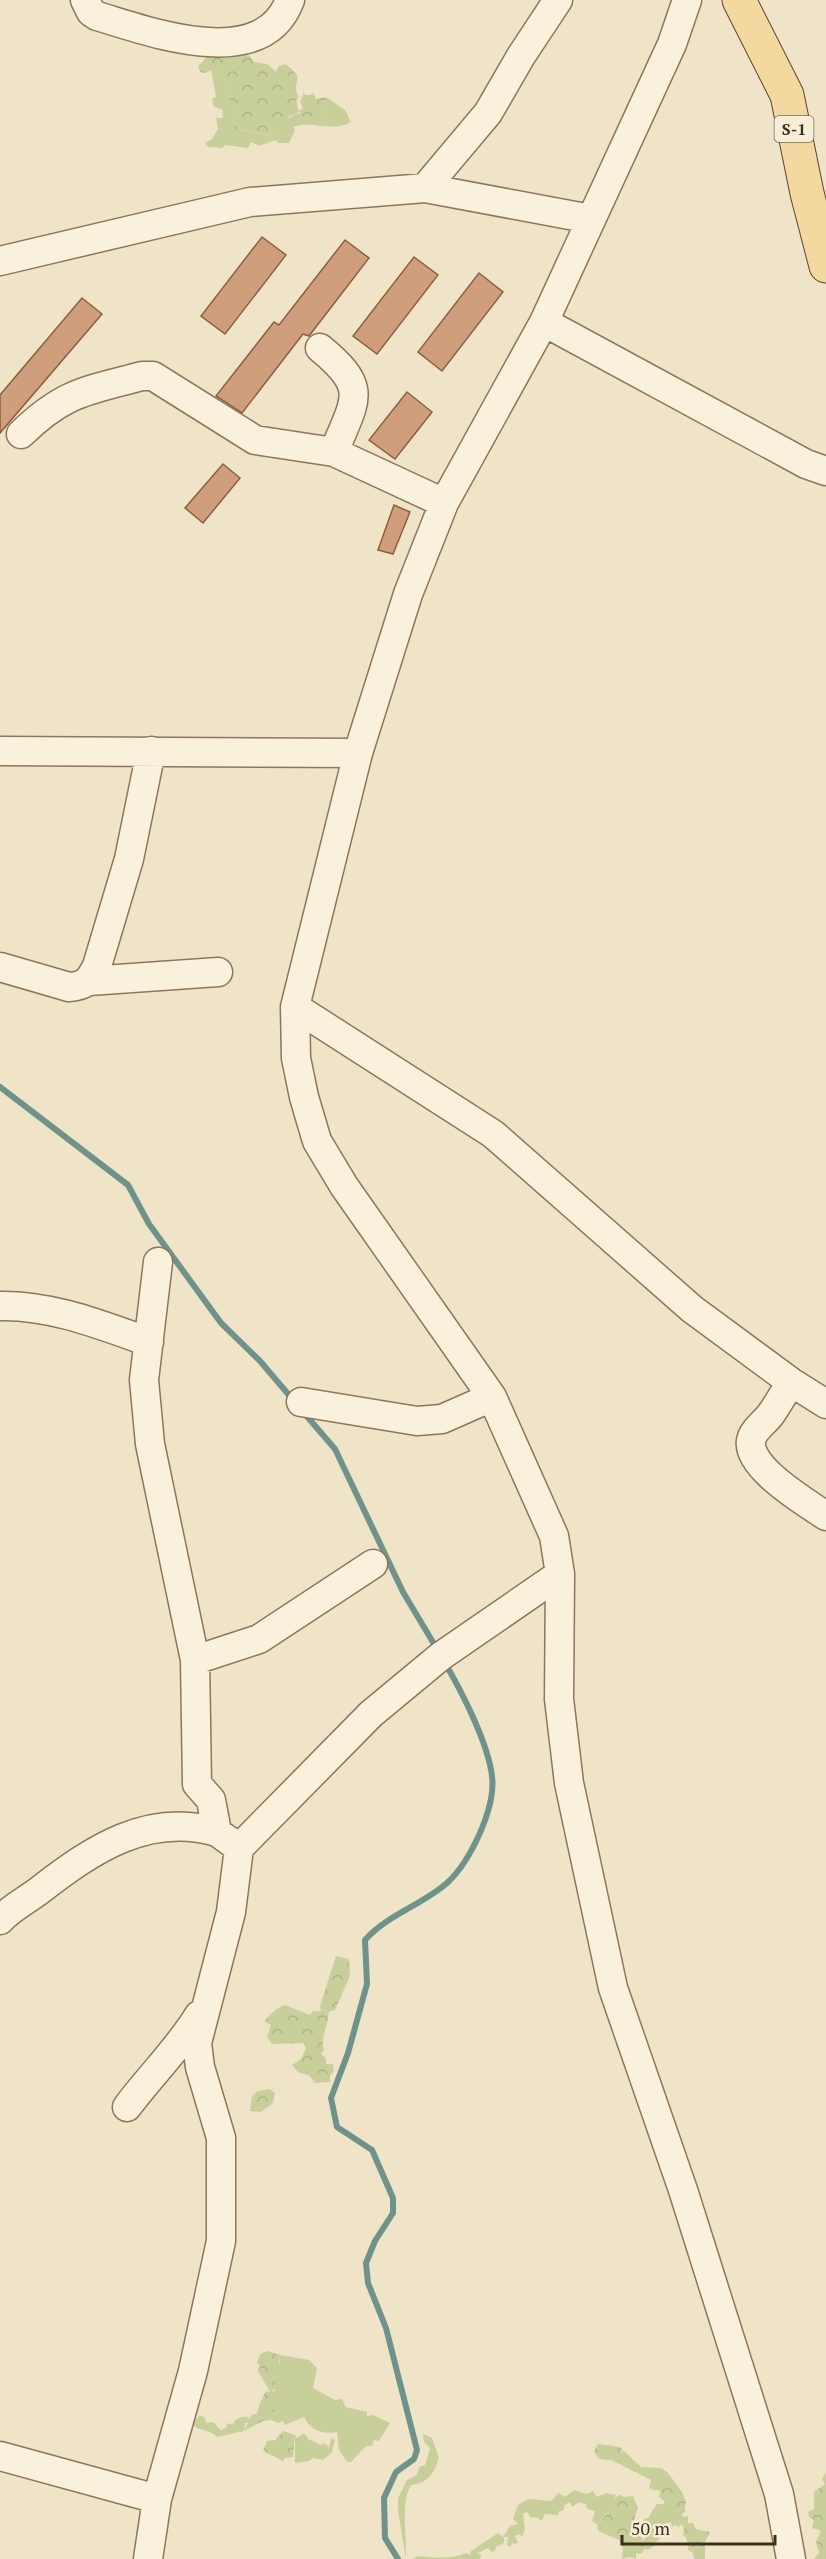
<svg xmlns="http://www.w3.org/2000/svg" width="826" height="2559" viewBox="0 0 826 2559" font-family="'PT Serif',serif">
  <defs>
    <pattern id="forest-crowns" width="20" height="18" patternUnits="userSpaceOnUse" patternTransform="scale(1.5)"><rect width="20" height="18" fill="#c9cf9b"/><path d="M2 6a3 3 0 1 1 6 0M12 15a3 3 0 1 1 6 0" fill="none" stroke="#aeb285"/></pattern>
  </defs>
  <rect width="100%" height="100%" fill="#f0e4c8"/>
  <!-- green -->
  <path fill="#c9cf9b" d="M215 67 230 86 229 92 237 107 233 122 239 130 272 135 269 129 275 130C295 114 293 110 320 116L327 112 323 100H326V97L345 110 351 122C332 133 311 120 293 127L295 130 289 143H278L276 140 259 146 251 142 248 148 225 145 222 148 208 147 205 143 212 139 218 129 216 118H223L222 109 214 107 212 99 216 97 211 69Z
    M280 2355 309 2360 317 2368 313 2388 335 2400 342 2399 346 2407 367 2412V2416L373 2415 390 2423 379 2441 374 2440 372 2446H366L351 2462H347L339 2450 337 2432C322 2435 310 2430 304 2417L285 2425 283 2421 278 2423 271 2420V2392L275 2391 274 2375 280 2363Z
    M200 2415 205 2418 206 2423 213 2422 221 2430 226 2428 228 2423 233 2425C234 2418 243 2416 249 2417V2422L245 2423 244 2431 217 2437C210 2429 199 2432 192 2424Z
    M304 2433 308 2439 321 2445 324 2443 329 2447 331 2438 335 2440 332 2452 323 2460 313 2458 309 2461 295 2463V2435L297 2438Z
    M423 2434 432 2438 439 2458C434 2474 428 2483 411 2485 400 2505 407 2535 406 2558L398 2511V2498L407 2480 417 2475 419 2467 425 2465 430 2448 424 2442Z
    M623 2450 641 2467 661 2468 668 2473 682 2492 653 2490 649 2488 651 2480 613 2461 623 2455Z
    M574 2490 587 2494 593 2491 597 2497 606 2493 616 2495 614 2499 616 2504 597 2524 592 2521 595 2511 587 2509 586 2504 579 2502 572 2507 570 2502 565 2505 563 2511H559L558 2515 545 2514 542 2521 536 2517 531 2518 527 2512 523 2514 525 2529 522 2537 520 2534 515 2536 518 2542 516 2544 512 2543 511 2547 507 2545 508 2537H504V2543L496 2547 495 2551 492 2552 488 2548 476 2554H481L480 2559H413L417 2556C432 2558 454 2559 466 2553L470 2555 471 2551 498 2533 503 2537 510 2526 518 2524 513 2519 518 2505 528 2499 552 2501 558 2493 565 2497Z
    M657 2504H664L675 2512 685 2507V2512L682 2514 683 2517 688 2516V2523L684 2527 680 2524 679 2528 676 2525 672 2527 671 2522 665 2524 661 2532 649 2516Z
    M634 2531 643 2539 640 2543 644 2550 641 2554 636 2553V2559L630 2557 622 2559 623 2549 619 2541 627 2539Z"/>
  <!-- forest -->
  <path fill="url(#forest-crowns)" d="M205 52 239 53 250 56 254 62 267 64 276 72 278 67 285 64C309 81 289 80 299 97L296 101 299 111 303 108 300 102 304 92 305 95H311L313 92 316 99 326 97 327 100H323L327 112 320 116 319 122 304 118 300 112 289 116 288 121 275 130 269 129 272 135 235 129 233 122 237 107 228 97 230 86 216 68 205 73 200 72 198 66 205 59Z
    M336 1956 349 1959 350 1976 335 2010 329 2012C328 2027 320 2037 324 2050L321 2054 326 2058V2064H333L334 2071 330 2076V2082L315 2083 309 2075 299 2073 292 2065 301 2059 306 2048 303 2043 272 2044 267 2037 271 2025 264 2021 275 2010 285 2005 310 2015 313 2011H321L320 2006Z
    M270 2089 275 2093 273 2103 261 2112 250 2111 252 2096 258 2091Z
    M267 2351 280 2355 278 2374 274 2376 276 2388 271 2392 274 2413 271 2420 263 2421 244 2431 252 2414H257C258 2406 262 2399 266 2391L270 2392 258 2371 260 2365 257 2363 260 2354Z
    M283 2431 295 2435 293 2457 285 2458 283 2461 263 2451 267 2441 275 2440Z
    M598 2444 621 2447 623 2455 620 2461 599 2459 594 2451Z
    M826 2472V2559H814L819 2553 816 2542 821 2531 812 2528 814 2520 809 2517 808 2512 814 2509V2492L825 2484 822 2479Z
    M669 2488 682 2492 686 2502 685 2507 675 2512 666 2511 664 2501 659 2497 661 2489Z
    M620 2494 623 2497 633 2496 638 2508 632 2526 634 2531 624 2542 598 2531 597 2524C605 2518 609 2510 616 2504L614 2499Z
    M651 2516 662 2536C654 2542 654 2552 642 2549L640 2543 647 2536 646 2532 641 2531 640 2527 644 2519Z
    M688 2523H693L696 2529 710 2532 705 2542V2559H694L693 2553 688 2550 687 2539 683 2535 684 2527Z"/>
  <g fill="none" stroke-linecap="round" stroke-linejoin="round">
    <!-- stream -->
    <path stroke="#6f938a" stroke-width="6" d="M0 1087 128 1185 149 1224 221 1323 260 1361 294 1401
      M304 1413 335 1449 403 1592 437 1649
      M398 2559 385 2538 384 2498 396 2472 414 2459 417 2450 386 2328 368 2283 366 2263 375 2241 393 2213V2198L372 2150 337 2127 331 2098 348 2053 367 1984 365 1940C387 1915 422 1905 447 1883 470 1862 496 1808 492 1776 488 1743 462 1692 445 1663"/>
  </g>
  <!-- building -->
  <path fill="#cf9f7d" stroke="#8d5f41" stroke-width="1.5" d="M262 237 286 255 225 334 201 316Z
    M345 240 369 258 309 336 303 334 242 413 216 396 274 322 279 325Z
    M414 257 438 275 377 354 353 336Z
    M479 273 503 292 442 371 418 352Z
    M82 298 102 314 0 433V395Z
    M407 392 432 412 395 459 369 440Z
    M223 464 240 478 203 523 185 508Z
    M394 505 410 512 393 554 378 550Z"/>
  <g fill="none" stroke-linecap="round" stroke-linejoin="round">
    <defs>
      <path id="minor" d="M85 0 91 12 97 16C151 32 262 74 290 0
        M687 0 672 44 544 322 444 503 408 594 358 753 295 1007 296 1058 304 1097 317 1141 344 1186 492 1397 554 1536 560 1574 559 1699 569 1783 613 1988 683 2190 779 2494 791 2559
        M425 188 488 113 521 56 558 0
        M0 261 250 202 425 188 591 219
        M544 322 806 464 826 471
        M320 348C370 389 355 399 334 452
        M21 434C64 392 86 391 142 376H153L255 440 334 452 444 503
        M0 751 358 753
        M0 967 69 987C86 986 90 980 97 966L129 859 151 751
        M89 981 218 972
        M295 1007 493 1134 692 1309 791 1382 826 1404
        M158 1262 144 1380 150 1444 195 1660 197 1784 211 1800 217 1832 239 1848
        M0 1306C52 1305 101 1325 149 1342
        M791 1382C784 1393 778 1404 771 1414 766 1421 757 1427 753 1435 738 1463 807 1503 826 1516
        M301 1402 417 1421 442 1419 492 1397
        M195 1660 259 1639 373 1564
        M0 1920C11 1908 27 1900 40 1890 93 1849 148 1812 217 1832
        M127 2107C150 2076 179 2048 199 2015
        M0 2456 157 2499
        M148 2559 157 2499 193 2371 221 2241V2138L200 2067 197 2043 231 1912 239 1848 371 1714 441 1656 560 1574"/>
      <path id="major" d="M739 0 787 95 807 193 826 266"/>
    </defs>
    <!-- minor casing -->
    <use href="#minor" stroke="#8d765c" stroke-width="31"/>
    <!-- major casing -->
    <use href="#major" stroke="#5b4430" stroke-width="35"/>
    <!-- minor -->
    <use href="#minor" stroke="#faf1dc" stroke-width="28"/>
    <!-- major -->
    <use href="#major" stroke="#f3d9a0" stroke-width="33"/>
  </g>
  <g text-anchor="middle" stroke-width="6" stroke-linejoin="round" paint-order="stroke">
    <!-- shield labels -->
    <rect fill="#f7eed8" stroke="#756857" stroke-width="1.5" x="774.5" y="116" width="39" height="26" rx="4.5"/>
    <g font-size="16" font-weight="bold" fill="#3d2e20">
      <text x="794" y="135">S-1</text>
    </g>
  </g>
  <!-- scale -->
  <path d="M622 2535v9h153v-9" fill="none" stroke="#3d2e20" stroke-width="3"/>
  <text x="631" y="2535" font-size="18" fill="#3d2e20" stroke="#f7eed8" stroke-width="4.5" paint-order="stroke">50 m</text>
</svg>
